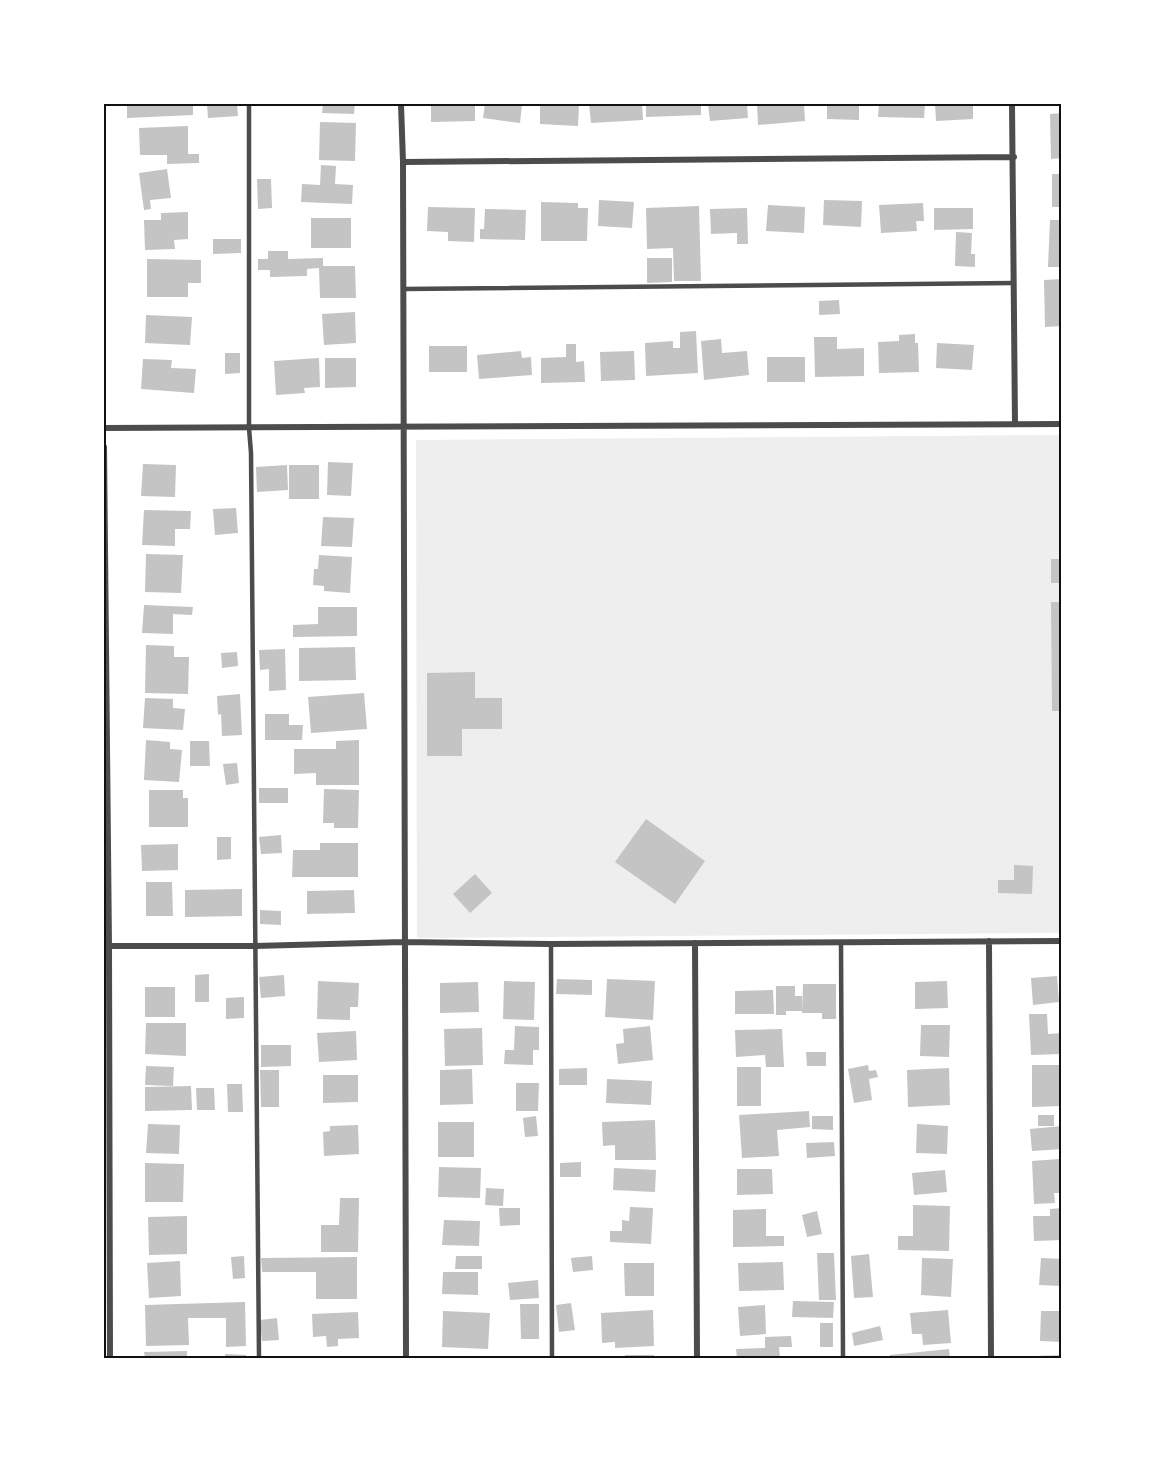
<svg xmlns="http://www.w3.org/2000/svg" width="1165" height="1462" viewBox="0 0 1165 1462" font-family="'Crimson Pro',serif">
  <rect width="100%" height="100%" fill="#fff"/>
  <!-- green -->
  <path fill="#eee" d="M1061 435V933L417 938 416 440Z"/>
  <!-- building -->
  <path fill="#c4c4c4" d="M144 104H193V115L127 118V105Z
    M207 104H237L238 116 208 118Z
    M323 104H355L354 114 322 113Z
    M431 104H475V121L431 122Z
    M485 104H522L520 123 483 118Z
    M540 104H579L578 126 540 124Z
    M589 104H642L643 120 591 123Z
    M646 104H701V115L646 117Z
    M708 104H747L748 118 710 121Z
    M757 104H804L805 121 758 125Z
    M827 104H859V120L827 119Z
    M879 104H925L924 118 878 117Z
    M935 104H973V119L936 121Z
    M1062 113V158L1051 159 1050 114Z
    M320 122 356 123 355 161 319 160Z
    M188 126V154H199V163L167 164V155H140L139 128Z
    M321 165 336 166 335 184 353 185 352 204 301 202 302 184 320 185Z
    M167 169 171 198 150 200 151 209 144 210 139 173Z
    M1052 174H1062V207H1052Z
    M257 179H271L272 208 258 209Z
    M599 200 634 202 632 228 598 226Z
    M824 200 862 201 861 227 823 225Z
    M541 202 578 203V208H588L587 241H541Z
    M923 203 924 221H916L917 231 881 233 879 205Z
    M768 205 805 207 804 233 766 231Z
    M699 206 701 281H674L673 248 647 249 646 208Z
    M428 207 475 208 474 242 448 241V232L427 231Z
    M747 208 748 244H737V233L711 234 710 209Z
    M934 208H973V229L934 230Z
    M485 209 526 210 525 240 480 239V229H484Z
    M188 212V239L174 240 175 249 145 250 144 220H161V213Z
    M311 218H351V248H311Z
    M1050 220H1062V267H1048Z
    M956 232 972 233 971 254H975V267L955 266Z
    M213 239H241V253L213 254Z
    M268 251H288V259L323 258V266H355L356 298H320L319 268 307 269V276L270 277V270H258V259H268Z
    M647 258H672V282L647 283Z
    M147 259 201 260V283H188V297H147Z
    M1062 279V326L1045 327 1044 280Z
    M839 300 840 314 819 315V301Z
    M355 312 356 343 324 345 322 314Z
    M146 315 192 317 190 345 145 343Z
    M696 331 698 373 646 376 645 343 673 341V348H680V332Z
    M915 334V343H918L919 372 879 373 878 342 899 341V335Z
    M814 337H837V349L864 348V376L815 377Z
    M721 339 722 353 747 351 749 375 704 380 701 341Z
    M937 343 974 345 972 370 936 368Z
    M566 344H576V362L584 361 585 382 541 383V358L566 357Z
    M429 346H467V372H429Z
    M521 351 522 358 531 357 532 375 479 379 477 355Z
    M634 351 635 380 601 381 600 352Z
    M225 353H240V373L225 374Z
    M767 357H805V382H767Z
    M319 358 320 387 304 388 305 393 276 395 274 361Z
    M325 358H356V387L325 388Z
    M143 359 172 360 171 368 196 369 194 393 141 389Z
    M328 462 353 463 351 496 327 495Z
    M143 464 176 465 175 497 141 496Z
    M287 465 288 490 257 492 256 467Z
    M289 465H319V499H289Z
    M236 508 238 533 215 535 213 509Z
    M144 510 191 511 190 529H175V546L142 545Z
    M323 517 354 518 352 547 321 546Z
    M146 554 183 555 181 593 145 592Z
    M319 555 352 557 350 593 324 591V586L313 585 314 569H318Z
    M1051 559H1062V583H1051Z
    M1051 602H1062V711H1052Z
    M144 605 193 607 192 615 173 614V634L142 633Z
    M318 607H357V636L293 637V625L318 624Z
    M146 645 174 646V657H189L188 694 145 693Z
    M355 647 356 680 299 681V648Z
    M285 649 286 690 269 691V669L260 670 259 650Z
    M237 652 238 666 222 668 221 653Z
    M475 672V698H502V729H462V756H427V673Z
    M364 693 367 729 311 733 308 697Z
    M240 694 242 735 222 736 221 714 218 715 217 696Z
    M145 698 173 699V708L185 709 183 730 143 728Z
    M265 714H289V725H303L302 740H265Z
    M146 740 170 742V749L182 750 179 782 144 780Z
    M359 740V785H316V773L294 774V749H336V741Z
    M190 741H209L210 766H190Z
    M237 763 239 783 226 785 223 764Z
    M259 788H288V803H259Z
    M324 789 359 790 358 828H334V823H323Z
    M149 790H183V798H188V827H149Z
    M646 819 705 861 675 904 615 862Z
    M281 835 282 853 261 854 259 837Z
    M217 837H231V859L217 860Z
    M320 843H358V877H292L293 850H320Z
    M178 844V870L142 871 141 845Z
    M1014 865 1033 866 1032 894 998 893V880H1014Z
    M475 874 492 893 470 913 453 894Z
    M146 882H172L173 916H146Z
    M242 889V916L185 917V890Z
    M354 890 355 913 307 914V891Z
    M260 910 281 911V925L260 924Z
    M209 974V1002H195V975Z
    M284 975 285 996 261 998 259 977Z
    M1057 976 1059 1002 1033 1005 1031 978Z
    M557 979 592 980V995L556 994Z
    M607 979 655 981 653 1020 605 1017Z
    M318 981 359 983 358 1007H350V1020L317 1019Z
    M504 981 535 982 534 1020 503 1019Z
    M947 981 948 1008 915 1009V982Z
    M478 982 479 1012 440 1013V983Z
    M803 984H836V1019H822V1013H802Z
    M776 986H795V996H802V1011H786V1015H776Z
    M145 987H175V1017H145Z
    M773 990 774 1014H735V991Z
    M244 997V1018L226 1019V998Z
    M1029 1014H1047L1048 1034 1062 1033V1054L1031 1055Z
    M146 1023H186V1056L145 1054Z
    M921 1025H950L949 1057 920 1056Z
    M515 1026 539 1027V1050H533V1065L504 1064 505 1050H514Z
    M650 1026 653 1060 618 1064 616 1044 624 1043 623 1029Z
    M482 1028 483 1065 445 1066 444 1029Z
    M782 1029 784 1067H766L765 1055 736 1057 735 1030Z
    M356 1031 357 1060 319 1062 317 1033Z
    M261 1045H291V1066L261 1067Z
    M806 1052H826V1066H807Z
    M868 1065 869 1071 876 1070 878 1077 869 1079 872 1100 854 1103 848 1069Z
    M1032 1065H1062V1106L1032 1107Z
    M146 1066 174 1067 173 1086 145 1085Z
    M737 1067H761V1106H737Z
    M587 1068V1085H559V1069Z
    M949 1068 950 1105 908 1107 907 1070Z
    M472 1069 473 1104 440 1105V1070Z
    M260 1070H279V1107H261Z
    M323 1075H358V1102L323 1103Z
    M607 1079 652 1081 651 1105 606 1103Z
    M516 1083H539L538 1111H516Z
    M227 1084H242L243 1112H228Z
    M191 1086 192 1110 145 1111V1087Z
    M196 1088H214L215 1110H197Z
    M809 1111 810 1127 777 1130 779 1156 742 1158 739 1115Z
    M1038 1115H1054V1126H1038Z
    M536 1116 538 1136 525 1137 523 1118Z
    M812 1116H833V1130L812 1129Z
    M655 1120 656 1160H615V1145L603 1146 602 1122Z
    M438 1122H474V1157H438Z
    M148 1124 180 1125 179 1154 146 1153Z
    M917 1124 948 1126 947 1154 916 1153Z
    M358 1125 359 1154 324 1156 323 1132 330 1131V1126Z
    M1062 1126V1149L1032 1151 1030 1129Z
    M834 1142 835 1156 807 1158 806 1143Z
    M1059 1159 1062 1170V1193H1054L1055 1203 1034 1204 1032 1161Z
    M581 1162V1177H560V1163Z
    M145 1163 184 1164 183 1202H145Z
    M439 1167 481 1168 480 1198 438 1197Z
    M614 1168 656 1170 655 1192 613 1190Z
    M737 1169H772L773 1194 737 1195Z
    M945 1170 947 1192 914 1195 912 1173Z
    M486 1188 504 1189 503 1206 485 1205Z
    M340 1198H359L358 1252H321V1225H339Z
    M913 1205 950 1206 949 1251 898 1250V1236H913Z
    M630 1207 653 1208 651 1244 610 1242V1231H622V1220L629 1221Z
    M499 1208H520V1225L500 1226Z
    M1062 1208V1240L1034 1241 1033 1216H1050V1209Z
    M766 1209V1236H784V1246L733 1247V1210Z
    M817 1211 822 1234 807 1237 802 1215Z
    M187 1216V1254L149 1255 148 1217Z
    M444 1220 480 1221 479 1246 442 1245Z
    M817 1253H834L836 1300H819Z
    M869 1254 873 1297 854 1298 851 1256Z
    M244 1256 245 1278 233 1279 231 1257Z
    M456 1256H482V1269H455Z
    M592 1256 593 1270 573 1272 571 1258Z
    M357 1257V1299H316V1272H262L261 1258Z
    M922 1258 953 1259 951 1297 921 1295Z
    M1041 1258 1062 1259V1286L1039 1285Z
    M180 1261 181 1296 149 1298 147 1263Z
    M783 1262 784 1290 739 1291 738 1263Z
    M624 1263H654V1296H625Z
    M443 1272H478V1295L442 1294Z
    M538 1280 539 1298 510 1300 508 1283Z
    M793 1301 834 1302 833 1318 792 1317Z
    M245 1302 246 1346 226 1347V1318H188L189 1345 146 1346 145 1305Z
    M571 1303 575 1330 559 1332 556 1305Z
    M520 1304H539V1339H521Z
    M765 1305 766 1334 740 1336 738 1307Z
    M653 1310 654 1346 615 1348V1342L602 1343 601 1313Z
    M948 1310 951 1343 923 1345 922 1334H912L910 1313Z
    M443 1311 490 1313 488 1349 442 1347Z
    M1041 1311H1062V1342L1040 1341Z
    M358 1312 359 1338 338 1339V1346L327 1347 326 1336 313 1337 312 1314Z
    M277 1318 279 1340 262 1341 260 1320Z
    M820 1323H833V1347H820Z
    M880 1326 883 1340 854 1346 852 1333Z
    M791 1336 792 1347H779L780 1358H737L736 1349 765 1348V1337Z
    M949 1349 950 1358H890V1355Z
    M187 1351V1358H145L144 1352Z
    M225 1354 246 1355V1358H225Z
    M625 1355H654V1358H625Z
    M1062 1355V1358H1035V1356Z"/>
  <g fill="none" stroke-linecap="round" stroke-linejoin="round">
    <!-- service -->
    <path stroke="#4c4c4c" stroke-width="4.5" d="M249 104V428L251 453 259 1358
      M404 289 1014 283
      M841 942 843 1358
      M551 944 552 1358"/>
    <!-- minor -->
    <path stroke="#4c4c4c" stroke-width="6" d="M401 104 403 162 406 1358
      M1012 104 1015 424
      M403 162 1014 157
      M104 428 1062 424
      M104 447 109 946 110 1358
      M989 941 991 1358
      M695 943 697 1358
      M104 946H255L404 942 551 944 1062 941"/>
  </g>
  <!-- border -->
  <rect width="1165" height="1462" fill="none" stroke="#ffffff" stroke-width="210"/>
  <rect x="105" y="105" width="955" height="1252" fill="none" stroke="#111" stroke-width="2"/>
</svg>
